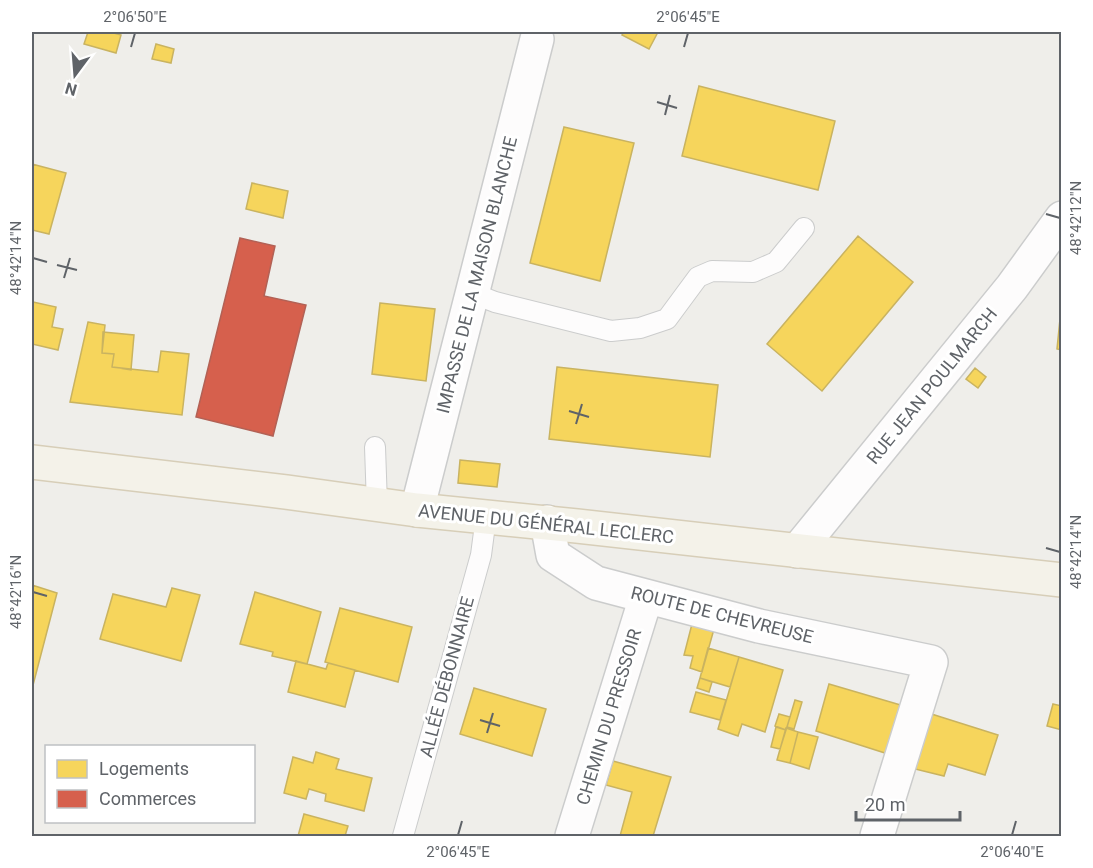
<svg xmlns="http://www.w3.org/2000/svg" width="1093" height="868" viewBox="0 0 1093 868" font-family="Roboto,sans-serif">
  <rect width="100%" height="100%" fill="#efeeea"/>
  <!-- homes -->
  <path fill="#f6d55c" stroke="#c9b360" stroke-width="1.5" d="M88 32H110L121 35 116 53 84 44Z
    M624 32H658L649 49 622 35Z
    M156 44 174 49 171 63 152 59Z
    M699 86 835 121 818 190 682 156Z
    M564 127 634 143 600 281 530 263Z
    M32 164 66 173 49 234 32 230Z
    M252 183 288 191 283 218 246 209Z
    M858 236 913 282 822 391 767 344Z
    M33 302 56 307 52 327 63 329 58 350 32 344Z
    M380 303 435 309 426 381 372 374Z
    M1061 309H1062V350L1057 349Z
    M88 322 105 325 102 353 114 354 112 367 158 372 161 351 189 354 182 415 70 402Z
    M103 332 134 335 131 370 112 367 114 354 102 353Z
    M557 367 718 385 710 457 549 439Z
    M975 368 986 377 978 388 966 379Z
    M460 460 500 464 497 487 458 483Z
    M32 585 57 593 32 689Z
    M172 588 200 595 181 661 100 639 113 594 166 607Z
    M255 592 321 612 307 664 272 656 273 652 240 644Z
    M340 608 412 627 398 682 325 662Z
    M692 624 714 629 702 672 690 668 693 656 684 655Z
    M708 648 739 657 730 687 700 678Z
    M739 657 783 670 765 732 742 724 738 736 718 729Z
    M296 661 326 669 328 663 355 670 345 707 288 692Z
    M700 678 712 682 709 692 697 688Z
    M829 684 904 706 888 754 816 731Z
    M474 688 546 709 532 756 460 734Z
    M696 692 726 700 720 720 690 712Z
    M795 700 802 702 794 729 787 727Z
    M1053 704 1062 706V730L1047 726Z
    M922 711 998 735 985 775 948 764 944 776 915 769Z
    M779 714 790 717 786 730 775 726Z
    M776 727 786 730 780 749 771 747Z
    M786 728 798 732 790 763 777 760Z
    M798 732 818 737 809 769 790 763Z
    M316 752 339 759 336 769 372 778 364 811 325 801 326 794 309 789 306 799 284 793 293 757 313 763Z
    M613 761 671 777 653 836H620L632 792 606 785Z
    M304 814 348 826 345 836H298Z"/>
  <!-- shops -->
  <path fill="#d6604d" stroke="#b26155" stroke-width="1.5" d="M240 238 275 246 264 296 306 305 273 436 196 417Z"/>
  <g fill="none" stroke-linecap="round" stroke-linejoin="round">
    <defs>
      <path id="service" d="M472 293 495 302 611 331 640 328 667 319 698 277 712 271 753 272 776 262 804 228
        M375 447 377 505
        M403 836 481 555 486 517"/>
      <path id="minor" d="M417 510 537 39
        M547 522 553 555 596 583 759 626 931 662 877 836
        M797 551 1012 287 1062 218
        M572 836 646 597"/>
      <path id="primary" d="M32 462 286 492 417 510 577 526 1062 580"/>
    </defs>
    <!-- service casing -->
    <use href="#service" stroke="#cbcccc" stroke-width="22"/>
    <!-- minor casing -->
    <use href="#minor" stroke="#cbcccc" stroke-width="36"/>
    <!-- primary casing -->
    <use href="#primary" stroke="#d7ceb8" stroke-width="36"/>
    <!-- service -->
    <use href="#service" stroke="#fdfcfc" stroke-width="20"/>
    <!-- minor -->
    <use href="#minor" stroke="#fdfcfc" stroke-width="33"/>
    <!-- primary -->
    <use href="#primary" stroke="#f4f2e9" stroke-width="33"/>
  </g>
  <!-- ticks -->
  <path fill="none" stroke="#5f6368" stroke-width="2" d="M131 47 135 33M684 47 688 33M657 102 677 108M665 115 670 95M1046 214 1060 218M33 258 47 262M57 265 77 270M64 278 70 258M569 411 589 417M576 424 582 404M1046 548 1060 552M33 592 47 596M480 720 500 726M487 733 493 713M458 835 462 821M1012 835 1016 821"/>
  <g text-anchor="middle" stroke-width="6" stroke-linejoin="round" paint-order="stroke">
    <!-- street labels -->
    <g font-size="18" fill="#5f6368" stroke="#fff">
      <text transform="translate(477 275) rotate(-76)" y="6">IMPASSE DE LA MAISON BLANCHE</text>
      <text transform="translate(932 386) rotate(-51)" y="6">RUE JEAN POULMARCH</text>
      <text transform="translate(546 524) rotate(6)" y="6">AVENUE DU GÉNÉRAL LECLERC</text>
      <text transform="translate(722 615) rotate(14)" y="6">ROUTE DE CHEVREUSE</text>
      <text transform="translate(447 677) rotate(-75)" y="6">ALLÉE DÉBONNAIRE</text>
      <text transform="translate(609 717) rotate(-73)" y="6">CHEMIN DU PRESSOIR</text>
    </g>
  </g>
  <!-- border -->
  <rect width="1093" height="868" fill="none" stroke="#ffffff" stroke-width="66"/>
  <!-- legend -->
  <rect x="45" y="745" width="210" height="78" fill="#ffffff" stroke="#bfc1c3" stroke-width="1.5"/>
  <rect x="57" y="760" width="30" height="18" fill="#f6d55c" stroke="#bfc1c3" stroke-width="1.5"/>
  <text x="99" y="775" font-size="18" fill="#5f6368">Logements</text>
  <rect x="57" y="790" width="30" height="18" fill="#d6604d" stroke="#bfc1c3" stroke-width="1.5"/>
  <text x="99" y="805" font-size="18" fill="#5f6368">Commerces</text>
  <!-- north arrow -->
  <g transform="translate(75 75) rotate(196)" stroke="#ffffff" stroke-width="4.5" paint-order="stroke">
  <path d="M0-4.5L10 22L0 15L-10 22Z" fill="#5f6368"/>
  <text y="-9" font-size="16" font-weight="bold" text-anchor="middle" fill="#5f6368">N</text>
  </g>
  <!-- scale -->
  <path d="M856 811v9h104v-9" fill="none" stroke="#5f6368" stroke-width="3"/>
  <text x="865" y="811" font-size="18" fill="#5f6368" stroke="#ffffff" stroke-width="4.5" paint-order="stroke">20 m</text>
  <rect x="33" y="33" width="1027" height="802" fill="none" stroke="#5f6368" stroke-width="2"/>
  <g font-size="15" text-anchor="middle" fill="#5f6368">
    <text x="135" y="22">2°06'50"E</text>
    <text x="688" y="22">2°06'45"E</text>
    <text transform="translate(1076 218) rotate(-90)" y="5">48°42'12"N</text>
    <text transform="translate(16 258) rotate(-90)" y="5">48°42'14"N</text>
    <text transform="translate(1076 552) rotate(-90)" y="5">48°42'14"N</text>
    <text transform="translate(16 592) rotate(-90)" y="5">48°42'16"N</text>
    <text x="458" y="857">2°06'45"E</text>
    <text x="1012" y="857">2°06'40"E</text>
  </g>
</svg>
